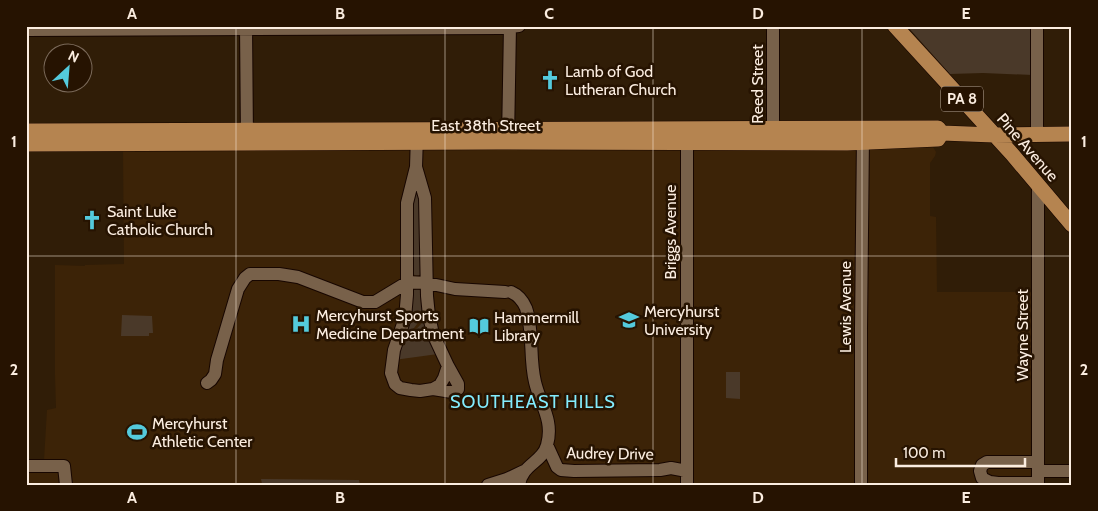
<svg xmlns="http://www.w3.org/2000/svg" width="1098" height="511" viewBox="0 0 1098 511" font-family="Cabin,sans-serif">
  <rect width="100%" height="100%" fill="#301d07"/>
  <!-- built -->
  <path fill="#3c2307" d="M933 147 936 152 935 156 930 163V216L936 217 937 292H1034L1033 485H26V460H44L47 410 56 408 55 375V265L85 266V265L124 264 123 149Z"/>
  <!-- green -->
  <path fill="#4a3929" d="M907 26H1033V75L983 73 950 74Z
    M416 194 420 195 422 273C418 277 414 276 411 272L412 195Z
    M417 289 421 290 424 315 414 328 406 334 412 292 414 290Z
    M122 315 152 316 153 333H149V336H121Z
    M426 318 438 354 394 360 401 341C411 335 418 328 426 318Z
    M726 372H740V399L726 398Z
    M261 479 359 480 360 485H261L262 484Z"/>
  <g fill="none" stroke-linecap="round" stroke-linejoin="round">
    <defs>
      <path id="minor" d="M246 26 247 139
        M1037 26V135
        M26 30 501 28 519 26
        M773 136V26
        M508 139 510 26
        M416 167 425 198 427 296 429 316 433 334 448 366 444 378 440 385 433 389 420 391 411 390 400 388 395 384 391 373 394 350 405 318 407 295V203L416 167 417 135
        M511 292C518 295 523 301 526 308 534 332 529 358 535 382 540 404 554 420 547 445 542 463 522 464 519 485
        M207 383 211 380 215 374 217 360 238 289 245 278 250 274H279L298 277 363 302H375L408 282 427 283 455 289 505 292
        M433 389 452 392 458 389V384L448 366
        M547 445 557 467 561 470 574 471 660 470 671 468 687 471
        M1038 462H987L982 465 980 471 982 478 990 482 998 483H1038
        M26 466H64L66 485
        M1038 471H1072
        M488 485 507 479 524 471
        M687 485V135
        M861 485V329L863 135
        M1038 485V185"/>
      <path id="major" d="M895 26 1012 154 1072 225
        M26 131 938 128 942 133 994 135 1072 134
        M26 144 497 142 847 143 938 139 942 133"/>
    </defs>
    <!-- minor casing -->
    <use href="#minor" stroke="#170600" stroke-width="14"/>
    <!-- major casing -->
    <use href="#major" stroke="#170600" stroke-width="16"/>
    <!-- minor -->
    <use href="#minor" stroke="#78614a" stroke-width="12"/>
    <!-- major -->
    <use href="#major" stroke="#b58450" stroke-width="15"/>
  </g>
  <!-- grid -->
  <path fill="none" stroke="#fbede0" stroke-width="1" stroke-opacity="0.55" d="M236 26V485M445 26V485M653 26V485M862 26V485M26 256H1072"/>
  <!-- icons -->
  <defs>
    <symbol id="church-bare" viewBox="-9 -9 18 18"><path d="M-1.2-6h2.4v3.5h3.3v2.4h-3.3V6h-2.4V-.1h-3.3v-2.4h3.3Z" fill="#54cadc" stroke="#261301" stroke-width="2.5" paint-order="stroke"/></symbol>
    <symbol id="university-bare" viewBox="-9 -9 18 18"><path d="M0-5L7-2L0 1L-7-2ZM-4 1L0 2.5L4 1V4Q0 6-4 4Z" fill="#54cadc" stroke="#261301" stroke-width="2.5" paint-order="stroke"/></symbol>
    <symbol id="hospital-bare" viewBox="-9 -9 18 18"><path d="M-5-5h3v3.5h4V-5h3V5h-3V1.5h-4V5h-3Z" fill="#54cadc" stroke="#261301" stroke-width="2.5" paint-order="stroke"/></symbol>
    <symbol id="library-bare" viewBox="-9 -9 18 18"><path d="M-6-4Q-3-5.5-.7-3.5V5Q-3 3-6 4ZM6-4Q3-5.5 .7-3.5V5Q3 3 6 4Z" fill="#54cadc" stroke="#261301" stroke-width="2.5" paint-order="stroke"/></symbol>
    <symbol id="stadium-bare" viewBox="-9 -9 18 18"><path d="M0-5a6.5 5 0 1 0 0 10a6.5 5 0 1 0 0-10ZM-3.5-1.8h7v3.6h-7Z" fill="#54cadc" stroke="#261301" stroke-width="2.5" paint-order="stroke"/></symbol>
  </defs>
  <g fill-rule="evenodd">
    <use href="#church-bare" x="536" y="66" width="28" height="28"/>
    <use href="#church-bare" x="78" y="206" width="28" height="28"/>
    <use href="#university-bare" x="615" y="306" width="28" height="28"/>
    <use href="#hospital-bare" x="287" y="310" width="28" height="28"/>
    <use href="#library-bare" x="465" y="312" width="28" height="28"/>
    <use href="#stadium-bare" x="123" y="418" width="28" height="28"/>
  </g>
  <g text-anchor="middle" stroke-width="5" stroke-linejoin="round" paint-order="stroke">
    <!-- shield labels -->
    <rect fill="#261301" stroke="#bbac9d" stroke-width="1" x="941" y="86.5" width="42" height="25" rx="4"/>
    <g font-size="15" font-weight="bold" fill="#fbede0">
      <text x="962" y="104">PA 8</text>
    </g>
    <!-- poi labels -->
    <g font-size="16" fill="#fbede0" stroke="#261301" text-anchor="start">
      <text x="565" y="77">Lamb of God<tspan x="565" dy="18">Lutheran Church</tspan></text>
      <text x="107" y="217">Saint Luke<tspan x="107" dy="18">Catholic Church</tspan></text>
      <text x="644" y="317">Mercyhurst<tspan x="644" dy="18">University</tspan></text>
      <text x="316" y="321">Mercyhurst Sports<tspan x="316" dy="18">Medicine Department</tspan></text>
      <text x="494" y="323">Hammermill<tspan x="494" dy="18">Library</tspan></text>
      <text x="152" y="429">Mercyhurst<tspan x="152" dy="18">Athletic Center</tspan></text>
    </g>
    <!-- street labels -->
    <g font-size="16" fill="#fbede0" stroke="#261301">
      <text transform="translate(757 84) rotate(-90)" y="6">Reed Street</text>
      <text x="486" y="131">East 38th Street</text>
      <text transform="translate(1028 147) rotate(49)" y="6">Pine Avenue</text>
      <text transform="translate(670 232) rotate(-90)" y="6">Briggs Avenue</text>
      <text transform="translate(845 307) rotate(-90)" y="6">Lewis Avenue</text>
      <text transform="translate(1022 335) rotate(-90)" y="6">Wayne Street</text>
      <text transform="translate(610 453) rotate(1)" y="6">Audrey Drive</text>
    </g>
    <!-- neighbourhood labels -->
    <g font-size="18" letter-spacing="1" fill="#83ecfd" stroke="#261301">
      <text x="533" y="408">SOUTHEAST HILLS</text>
    </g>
  </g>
  <!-- border -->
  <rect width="1098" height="511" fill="none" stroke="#261301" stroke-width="55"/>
  <!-- north arrow -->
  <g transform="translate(68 68) rotate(26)"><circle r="24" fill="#261301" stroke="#7b6a5a"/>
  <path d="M0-4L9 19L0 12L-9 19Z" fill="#54cadc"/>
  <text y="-8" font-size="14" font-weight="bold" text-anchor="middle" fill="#fbede0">N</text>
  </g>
  <!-- scale -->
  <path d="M896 458v8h129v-8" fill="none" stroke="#fbede0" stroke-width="2.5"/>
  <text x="903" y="458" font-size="15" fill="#fbede0" stroke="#261301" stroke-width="4" paint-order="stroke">100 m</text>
  <rect x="28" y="28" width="1042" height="456" fill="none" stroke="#fbede0" stroke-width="2"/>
  <g font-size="16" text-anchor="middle" font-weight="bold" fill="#fbede0">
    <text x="132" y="19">A</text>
    <text x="340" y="19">B</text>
    <text x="549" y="19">C</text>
    <text x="758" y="19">D</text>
    <text x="966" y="19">E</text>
    <text x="14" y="147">1</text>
    <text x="1084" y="147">1</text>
    <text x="14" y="375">2</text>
    <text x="1084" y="375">2</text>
    <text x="132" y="503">A</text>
    <text x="340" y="503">B</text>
    <text x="549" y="503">C</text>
    <text x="758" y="503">D</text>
    <text x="966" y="503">E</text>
  </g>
</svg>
